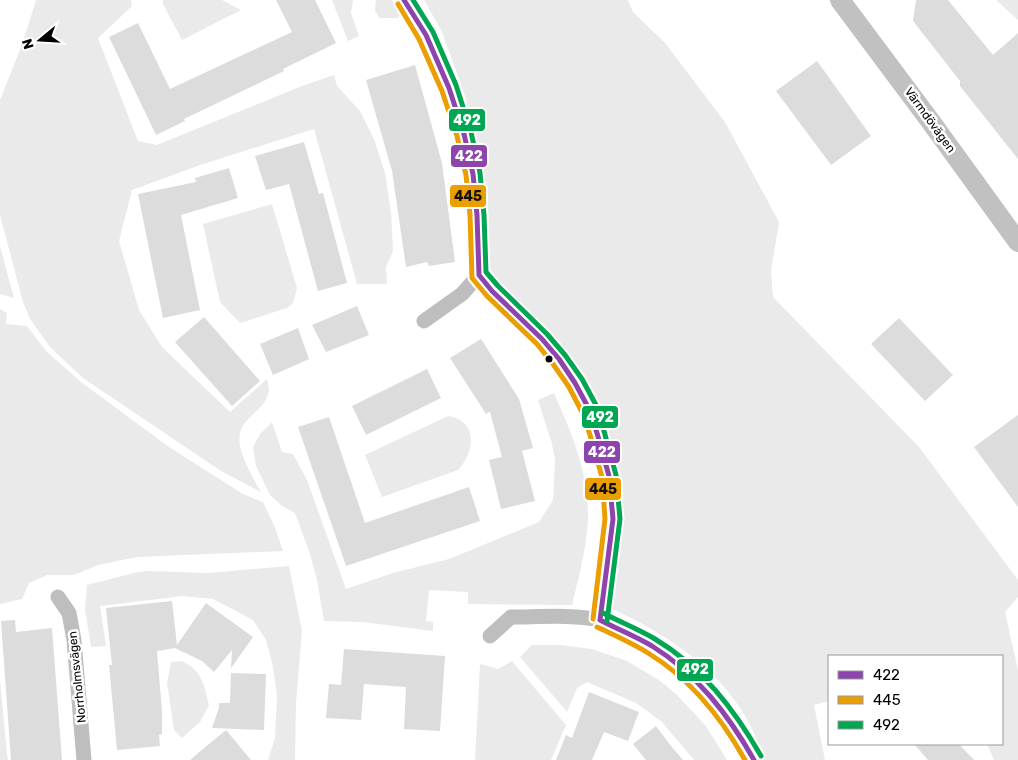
<svg xmlns="http://www.w3.org/2000/svg" width="1018" height="760" viewBox="0 0 1018 760" font-family="Rubik,sans-serif">
  <rect width="100%" height="100%" fill="#fff"/>
  <!-- green -->
  <path fill="#eaeaea" d="M36 0H131L132 6 98 38 138 141 157 145 302 86 334 75 337 86 360 111 374 139 385 173 391 212 393 251 386 267 387 284H357L314 129 203 164 132 190 119 241 139 310 162 347 230 412 267 379C268 384 270 390 268 394 263 415 232 418 241 450 245 465 254 479 261 492L221 471 83 378 50 347 30 319 23 302 0 215V100L23 42Z
    M163 0H222L241 10 182 40 163 4Z
    M332 0H353L351 13 359 36 348 41Z
    M376 0H392L400 15 398 18H380L375 11Z
    M424 0H628L633 12 665 43 725 122 779 222 771 271 773 297 919 447 1018 580V597L1005 612 1018 670V760H994L987 744H1002V656H829V701L814 705 825 760H764C759 747 755 733 748 721 718 667 665 633 610 608 611 587 614 568 617 548 619 537 622 525 622 514 622 464 602 406 573 365 552 333 519 302 493 274L486 263V212L482 165 474 128 465 96 442 32Z
    M996 0H1018V20Z
    M272 204 297 288 293 303 287 308 240 323 220 302 203 224Z
    M0 246 14 298 0 294Z
    M0 309 7 313 6 324 27 326 46 351 81 382 169 447 243 494 263 502 274 525 283 551 137 557 98 565 74 575H47L29 583 22 599 0 604Z
    M554 393C570 429 587 469 588 510 589 538 579 577 572 605L468 604V592L429 590 426 621 433 622V631L363 622 324 621 317 580 310 554 295 513 282 506 270 495 256 466 253 447 260 434 272 422 282 452 293 454 307 480 346 589 393 573 449 559 539 522 553 500 555 459 552 444 538 400Z
    M448 416C479 421 475 452 458 470L382 497 365 455Z
    M289 566 302 631 296 703 295 760H268L275 738 277 695 272 662 266 640 253 620 213 599 183 596 100 606 106 646 91 647 85 609 87 585 138 572 149 571 208 573Z
    M532 645H560L592 649 627 661 659 680 676 694 706 726 727 760H694L662 722 636 703 587 682 577 688 567 712 520 657Z
    M181 661C202 669 204 685 209 705L200 722 182 738 174 730 167 683 171 662Z
    M512 661 566 725 551 760H475L480 664 498 669Z
    M0 679 7 754 8 760H0Z"/>
  <!-- building -->
  <path fill="#dcdcdc" d="M276 0H315L336 43 283 69 284 71 184 119 185 121 156 135 109 37 138 23 170 89 292 32Z
    M916 0H948L993 55 1018 33V159L960 86V81L913 21Z
    M817 61 871 136 831 165 776 91Z
    M415 65 442 163 455 262 429 266 427 262 406 267 392 171 366 80Z
    M304 142 319 194 323 193 347 283 318 291 289 184 266 190 255 156Z
    M229 168 238 198 181 215 200 310 163 318 138 194 196 182 195 178Z
    M357 306 369 335 326 352 312 325Z
    M204 317 260 381 232 406 175 342Z
    M899 318 953 375 925 401 871 344Z
    M298 328 309 359 273 375 260 344Z
    M481 339 519 399 533 448 522 451 535 501 501 509 489 460 502 457 490 412 486 414 450 358Z
    M427 369 441 398 366 435 352 406Z
    M1018 415V507L974 447Z
    M329 417 365 523 469 487 480 521 346 566 298 427Z
    M172 601 177 645 206 603 253 637 231 668 232 650 214 672 202 661 175 648 157 651 162 711V734L159 735 160 746 117 750 109 665H112L106 608Z
    M15 620 16 632 52 628 62 760H11L1 621Z
    M344 649 445 656 440 731 404 729 406 687 364 684 361 720 326 718 329 684 341 685Z
    M231 673 266 674 264 730 212 728 219 708V703H230Z
    M589 692 639 712 628 741 604 732 592 760H556L566 735 572 738Z
    M656 726 671 746 683 760H646L633 744Z
    M226 730 251 760H190L209 744Z
    M914 744H959L974 760H928Z"/>
  <g fill="none" stroke-linecap="round" stroke-linejoin="round">
    <!-- street -->
    <path stroke="#bebebe" stroke-width="15" d="M404 0 426 35 449 88 464 134 473 174 477 215 479 275 492 291 542 339 559 359 575 383 589 409 597 433 609 476 613 519 600 620
      M424 321 462 294 479 275
      M58 597 69 613 74 640 84 760
      M490 636 511 617C537 617 574 614 599 620 608 623 618 629 627 633 687 662 723 702 754 760"/>
    <!-- secondary -->
    <path stroke="#c1c1c1" stroke-width="20" d="M840 0 931 122 1018 242"/>
    <defs>
      <path id="bus-1" d="M404 0 426 35 449 88 464 134 473 174 477 215 479 275 492 291 542 339 559 359 575 383 589 409 597 433 609 476 613 519 600 620
        M600 620C617 629 635 636 652 646 697 674 728 714 754 760"/>
      <path id="bus-2" d="M398 4 419 39 442 91 457 136 466 175 470 215 472 278 487 296 537 344 553 364 569 387 582 412 590 435 602 477 605 519 593 619
        M597 627C614 635 632 643 648 653 691 679 721 717 745 760"/>
      <path id="bus-3" d="M413 0 433 32 456 85 471 132 480 173 484 215 486 272 498 286 547 334 565 355 582 379 596 405 604 431 616 475 620 519 607 621
        M603 613C620 622 638 629 655 639 702 667 734 709 761 756"/>
    </defs>
    <!-- bus-1 casing -->
    <use href="#bus-1" stroke="#fff" stroke-width="9"/>
    <!-- bus-2 casing -->
    <use href="#bus-2" stroke="#fff" stroke-width="9"/>
    <!-- bus-3 casing -->
    <use href="#bus-3" stroke="#fff" stroke-width="9"/>
    <!-- bus-1 -->
    <use href="#bus-1" stroke="#8e44ad" stroke-width="5"/>
    <!-- bus-2 -->
    <use href="#bus-2" stroke="#eb9e00" stroke-width="5"/>
    <!-- bus-3 -->
    <use href="#bus-3" stroke="#00a651" stroke-width="5"/>
  </g>
  <!-- markers -->
  <circle fill="#000" stroke="#fff" stroke-width="2" cx="549" cy="359" r="4.5"/>
  <g text-anchor="middle" stroke-width="5" stroke-linejoin="round" paint-order="stroke">
    <!-- street labels -->
    <g font-size="12" fill="#000" stroke="#fff">
      <text transform="translate(930 120) rotate(54)" y="4">Värmdövägen</text>
      <text transform="translate(77 677) rotate(-96)" y="4">Norrholmsvägen</text>
    </g>
  </g>
  <g stroke="#fff" stroke-width="2">
    <rect x="448" y="108" width="38" height="24" rx="5" fill="#00a651"/>
    <rect x="450" y="144" width="38" height="24" rx="5" fill="#8e44ad"/>
    <rect x="449" y="184" width="38" height="24" rx="5" fill="#eb9e00"/>
    <rect x="581" y="405" width="38" height="24" rx="5" fill="#00a651"/>
    <rect x="583" y="440" width="38" height="24" rx="5" fill="#8e44ad"/>
    <rect x="584" y="477" width="38" height="24" rx="5" fill="#eb9e00"/>
    <rect x="676" y="658" width="38" height="24" rx="5" fill="#00a651"/>
  </g>
  <g font-size="14" text-anchor="middle" font-weight="bold" fill="#fff">
    <text x="467" y="125">492</text>
    <text x="469" y="161">422</text>
    <text x="600" y="422">492</text>
    <text x="602" y="457">422</text>
    <text x="695" y="674">492</text>
  </g>
  <g font-size="14" text-anchor="middle" font-weight="bold" fill="#111">
    <text x="468" y="201">445</text>
    <text x="603" y="494">445</text>
  </g>
  <!-- legend -->
  <rect x="828" y="655" width="175" height="90" fill="#ffffff" stroke="#999999"/>
  <rect x="838" y="671" width="25" height="8" fill="#8e44ad" stroke="#999999"/>
  <text x="873" y="680" font-size="15" fill="#000000">422</text>
  <rect x="838" y="696" width="25" height="8" fill="#eb9e00" stroke="#999999"/>
  <text x="873" y="705" font-size="15" fill="#000000">445</text>
  <rect x="838" y="721" width="25" height="8" fill="#00a651" stroke="#999999"/>
  <text x="873" y="730" font-size="15" fill="#000000">492</text>
  <!-- north arrow -->
  <g transform="translate(40 40) rotate(252)" stroke="#ffffff" stroke-width="4" paint-order="stroke">
  <path d="M0-4L9 19L0 12L-9 19Z" fill="#000000"/>
  <text y="-8" font-size="14" font-weight="bold" text-anchor="middle" fill="#000000">N</text>
  </g>
</svg>
